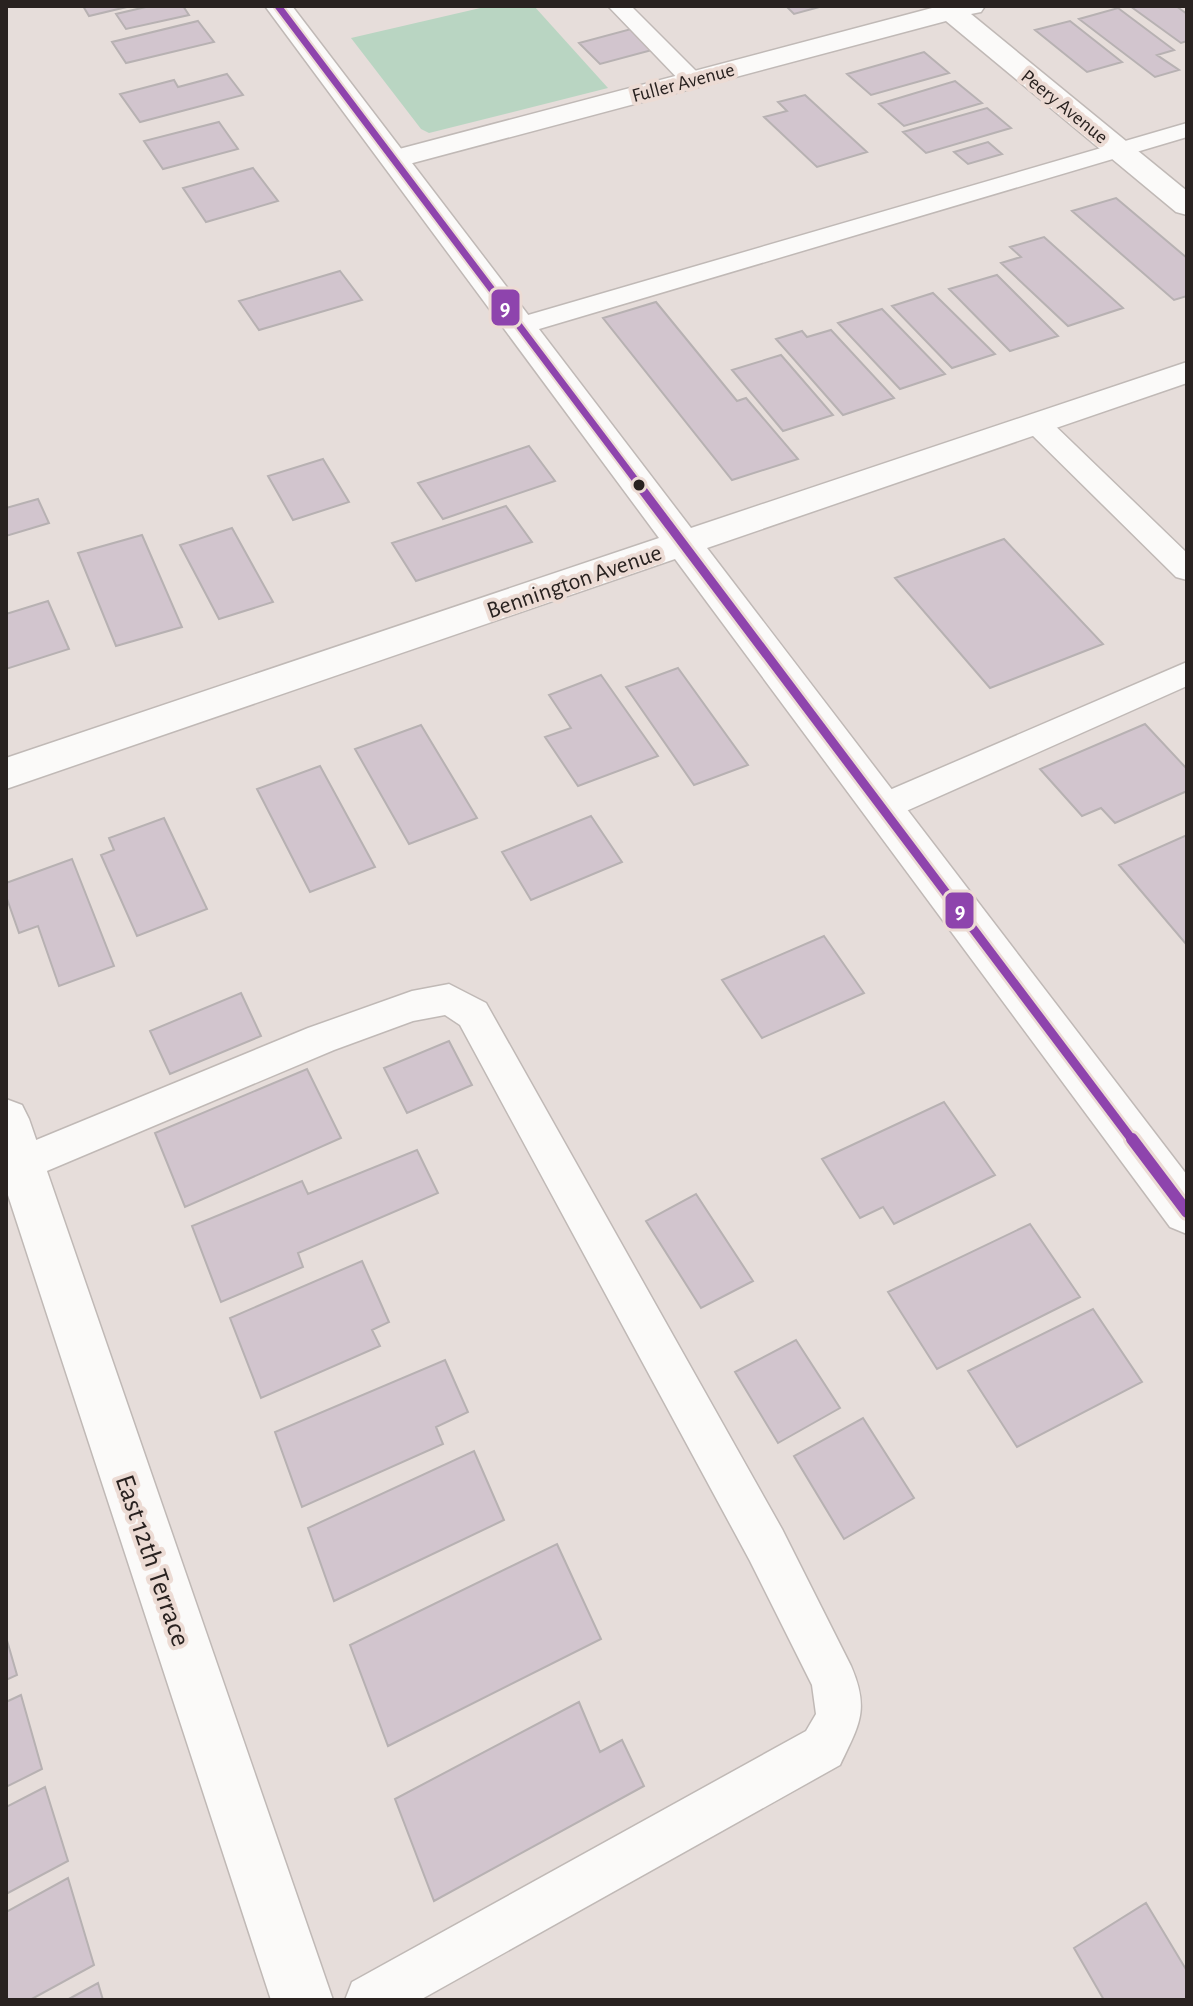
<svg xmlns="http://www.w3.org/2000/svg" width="1193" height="2006" viewBox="0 0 1193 2006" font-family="'Alegreya Sans',sans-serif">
  <rect width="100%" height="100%" fill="#e6ddda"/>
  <!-- green -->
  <path fill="#b9d5c2" d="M489 6H534L608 88 429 133 421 129 351 38Z"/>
  <!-- building -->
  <path fill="#d2c5ce" stroke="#b7b1b2" stroke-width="2" d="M83 6H131L89 16Z
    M150 6H183L189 15 126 29 116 14Z
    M786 6H823L794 14Z
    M1130 6H1176L1187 14V41L1181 43Z
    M1118 8 1174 50 1157 55 1179 70 1155 77 1079 19Z
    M198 21 214 42 126 63 112 42Z
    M1070 21 1122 62 1087 72 1035 30Z
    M631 29 652 50 600 64 579 43Z
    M924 52 949 73 871 95 847 74Z
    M227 74 243 95 140 122 120 94 174 80 178 87Z
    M955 81 982 103 904 126 879 104Z
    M805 95 867 152 817 167 764 117 787 111 778 102Z
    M987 108 1011 128 926 153 903 132Z
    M219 122 238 149 163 169 144 141Z
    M988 142 1002 154 968 164 954 152Z
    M253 168 278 201 206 222 183 188Z
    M1116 198 1187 258V296L1174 300 1072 211Z
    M1044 237 1123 308 1068 326 1001 263 1021 257 1010 247Z
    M340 271 362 300 259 330 239 301Z
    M997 275 1058 336 1010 351 949 289Z
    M933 293 995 354 952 368 892 306Z
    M656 302 737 401 746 398 798 459 732 480 603 318Z
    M882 309 945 374 900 389 838 323Z
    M831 330 894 398 843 415 776 339 802 331 807 337Z
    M781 355 833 415 783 431 732 370Z
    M529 446 555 481 443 519 418 483Z
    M323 459 349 502 293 520 268 476Z
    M38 499 49 523 6 536V508Z
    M506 506 532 542 416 581 392 543Z
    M232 528 273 602 219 619 180 545Z
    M142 535 182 627 116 646 78 553Z
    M1004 539 1103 644 990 688 895 578Z
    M48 601 69 649 6 669V614Z
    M678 668 748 765 694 785 626 687Z
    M601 675 658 756 578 786 545 737 571 728 549 695Z
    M1145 724 1187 769V791L1115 823 1101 808 1082 816 1040 769Z
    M421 725 477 818 409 844 355 749Z
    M320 766 375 867 310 892 257 789Z
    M591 816 622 862 531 900 502 852Z
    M164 818 207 909 137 936 101 855 114 850 109 838Z
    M1187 835V943L1186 944 1119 865Z
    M72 859 114 966 59 986 38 926 19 933 6 896V883Z
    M824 936 864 993 762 1038 722 980Z
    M241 993 261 1036 170 1074 150 1031Z
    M449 1041 472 1085 407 1113 384 1068Z
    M307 1069 341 1138 185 1207 155 1133Z
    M944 1102 995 1175 894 1224 883 1207 860 1218 822 1159Z
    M417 1150 438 1193 298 1253 303 1267 221 1302 192 1226 302 1181 308 1194Z
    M696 1194 753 1281 701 1308 646 1221Z
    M1030 1224 1080 1297 937 1369 888 1292Z
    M362 1261 389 1322 372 1330 380 1346 261 1398 230 1318Z
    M1093 1309 1142 1382 1017 1447 968 1371Z
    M796 1340 840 1408 778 1443 735 1372Z
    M445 1360 468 1412 436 1427 443 1444 302 1507 275 1432Z
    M863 1418 914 1498 844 1539 794 1456Z
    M474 1451 504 1520 334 1601 308 1528Z
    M557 1544 601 1639 388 1746 350 1645Z
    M6 1637 17 1675 6 1680Z
    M21 1695 42 1769 6 1787V1702Z
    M579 1702 600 1752 622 1740 644 1786 434 1901 395 1799Z
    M45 1787 68 1861 6 1894V1807Z
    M68 1878 94 1965 30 2000H6V1912Z
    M1146 1903 1187 1971V2000H1104L1074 1948Z
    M98 1983 103 2000H67Z"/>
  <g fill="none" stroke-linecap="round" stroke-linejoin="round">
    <defs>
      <path id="service" d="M608 6H631L700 75 703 80 700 85H684Z
        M1187 123V137L529 332H511L507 326 511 320Z
        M1037 415 1047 418 1187 553V580L1176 577 1027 430 1023 424 1027 418Z
        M1187 662V686L895 816 883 820 871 816 866 807 871 798Z
        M449 984 486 1003 782 1529 851 1666C870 1710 859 1725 840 1765L420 2000H345L352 1982 806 1731 816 1714 812 1685 750 1561 460 1025 445 1015 413 1021 334 1050 35 1176 21 1181 6 1173 7 1152 308 1028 412 991Z"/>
      <path id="minor" d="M931 6H985L981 12 971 14 1187 191V215L1176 212 946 21 394 168 384 165 379 159 384 153 932 8Z
        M6 1099 22 1105 29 1119 333 2000H271L6 1189Z"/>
      <path id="tertiary" d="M265 6H292L691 528 1187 362V383L707 548 1187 1175V1234L1170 1227 675 559 6 789V758L659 538Z"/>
    </defs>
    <!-- service casing -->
    <use href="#service" stroke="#c0b9b6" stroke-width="3"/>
    <!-- minor casing -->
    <use href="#minor" stroke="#c0b9b6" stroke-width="3"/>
    <!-- tertiary casing -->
    <use href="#tertiary" stroke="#c0b9b6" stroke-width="3"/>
    <!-- service -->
    <use href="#service" fill="#fbfaf9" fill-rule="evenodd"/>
    <!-- minor -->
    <use href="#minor" fill="#fbfaf9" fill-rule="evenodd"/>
    <!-- tertiary -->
    <use href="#tertiary" fill="#fbfaf9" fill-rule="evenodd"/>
    <defs>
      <path id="bus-1-far2" d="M278 6 643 490"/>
      <path id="bus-1-far1" d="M641 488 1133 1141"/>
      <path id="bus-1" d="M1132 1139 1187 1212"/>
    </defs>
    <!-- bus-1-far2 casing -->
    <use href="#bus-1-far2" stroke="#ecdbd4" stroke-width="11"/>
    <!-- bus-1-far1 casing -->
    <use href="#bus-1-far1" stroke="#ecdbd4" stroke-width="14"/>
    <!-- bus-1 casing -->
    <use href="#bus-1" stroke="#ecdbd4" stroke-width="18"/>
    <!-- bus-1-far2 -->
    <use href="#bus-1-far2" stroke="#8e44ad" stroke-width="7"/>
    <!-- bus-1-far1 -->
    <use href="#bus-1-far1" stroke="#8e44ad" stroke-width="9"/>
    <!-- bus-1 -->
    <use href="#bus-1" stroke="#8e44ad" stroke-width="12"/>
  </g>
  <!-- markers -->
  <circle fill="#292220" stroke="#ecdbd4" stroke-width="3" cx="639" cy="485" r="7"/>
  <g text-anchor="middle" stroke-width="8" stroke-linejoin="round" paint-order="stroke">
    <!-- far-street labels -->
    <g font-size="20" fill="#292220" stroke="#ecdbd4">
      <text transform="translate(683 82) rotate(-15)" y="7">Fuller Avenue</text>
      <text transform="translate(1065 106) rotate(39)" y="7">Peery Avenue</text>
    </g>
    <!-- street labels -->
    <g font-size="24" fill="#292220" stroke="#ecdbd4">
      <text transform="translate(574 581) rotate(-19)" y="8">Bennington Avenue</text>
    </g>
    <!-- near-street labels -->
    <g font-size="28" fill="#292220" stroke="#ecdbd4">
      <text transform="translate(154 1560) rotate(71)" y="10">East 12th Terrace</text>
    </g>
  </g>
  <g stroke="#ecdbd4" stroke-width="3">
    <rect x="490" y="288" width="31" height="39" rx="8" fill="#8e44ad"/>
    <rect x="944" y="891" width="31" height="39" rx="8" fill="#8e44ad"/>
  </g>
  <g font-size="22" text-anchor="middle" font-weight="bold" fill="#fff">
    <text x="505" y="315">9</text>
    <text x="960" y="918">9</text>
  </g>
  <!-- border -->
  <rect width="1193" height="2006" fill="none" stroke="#292220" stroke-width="16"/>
</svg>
